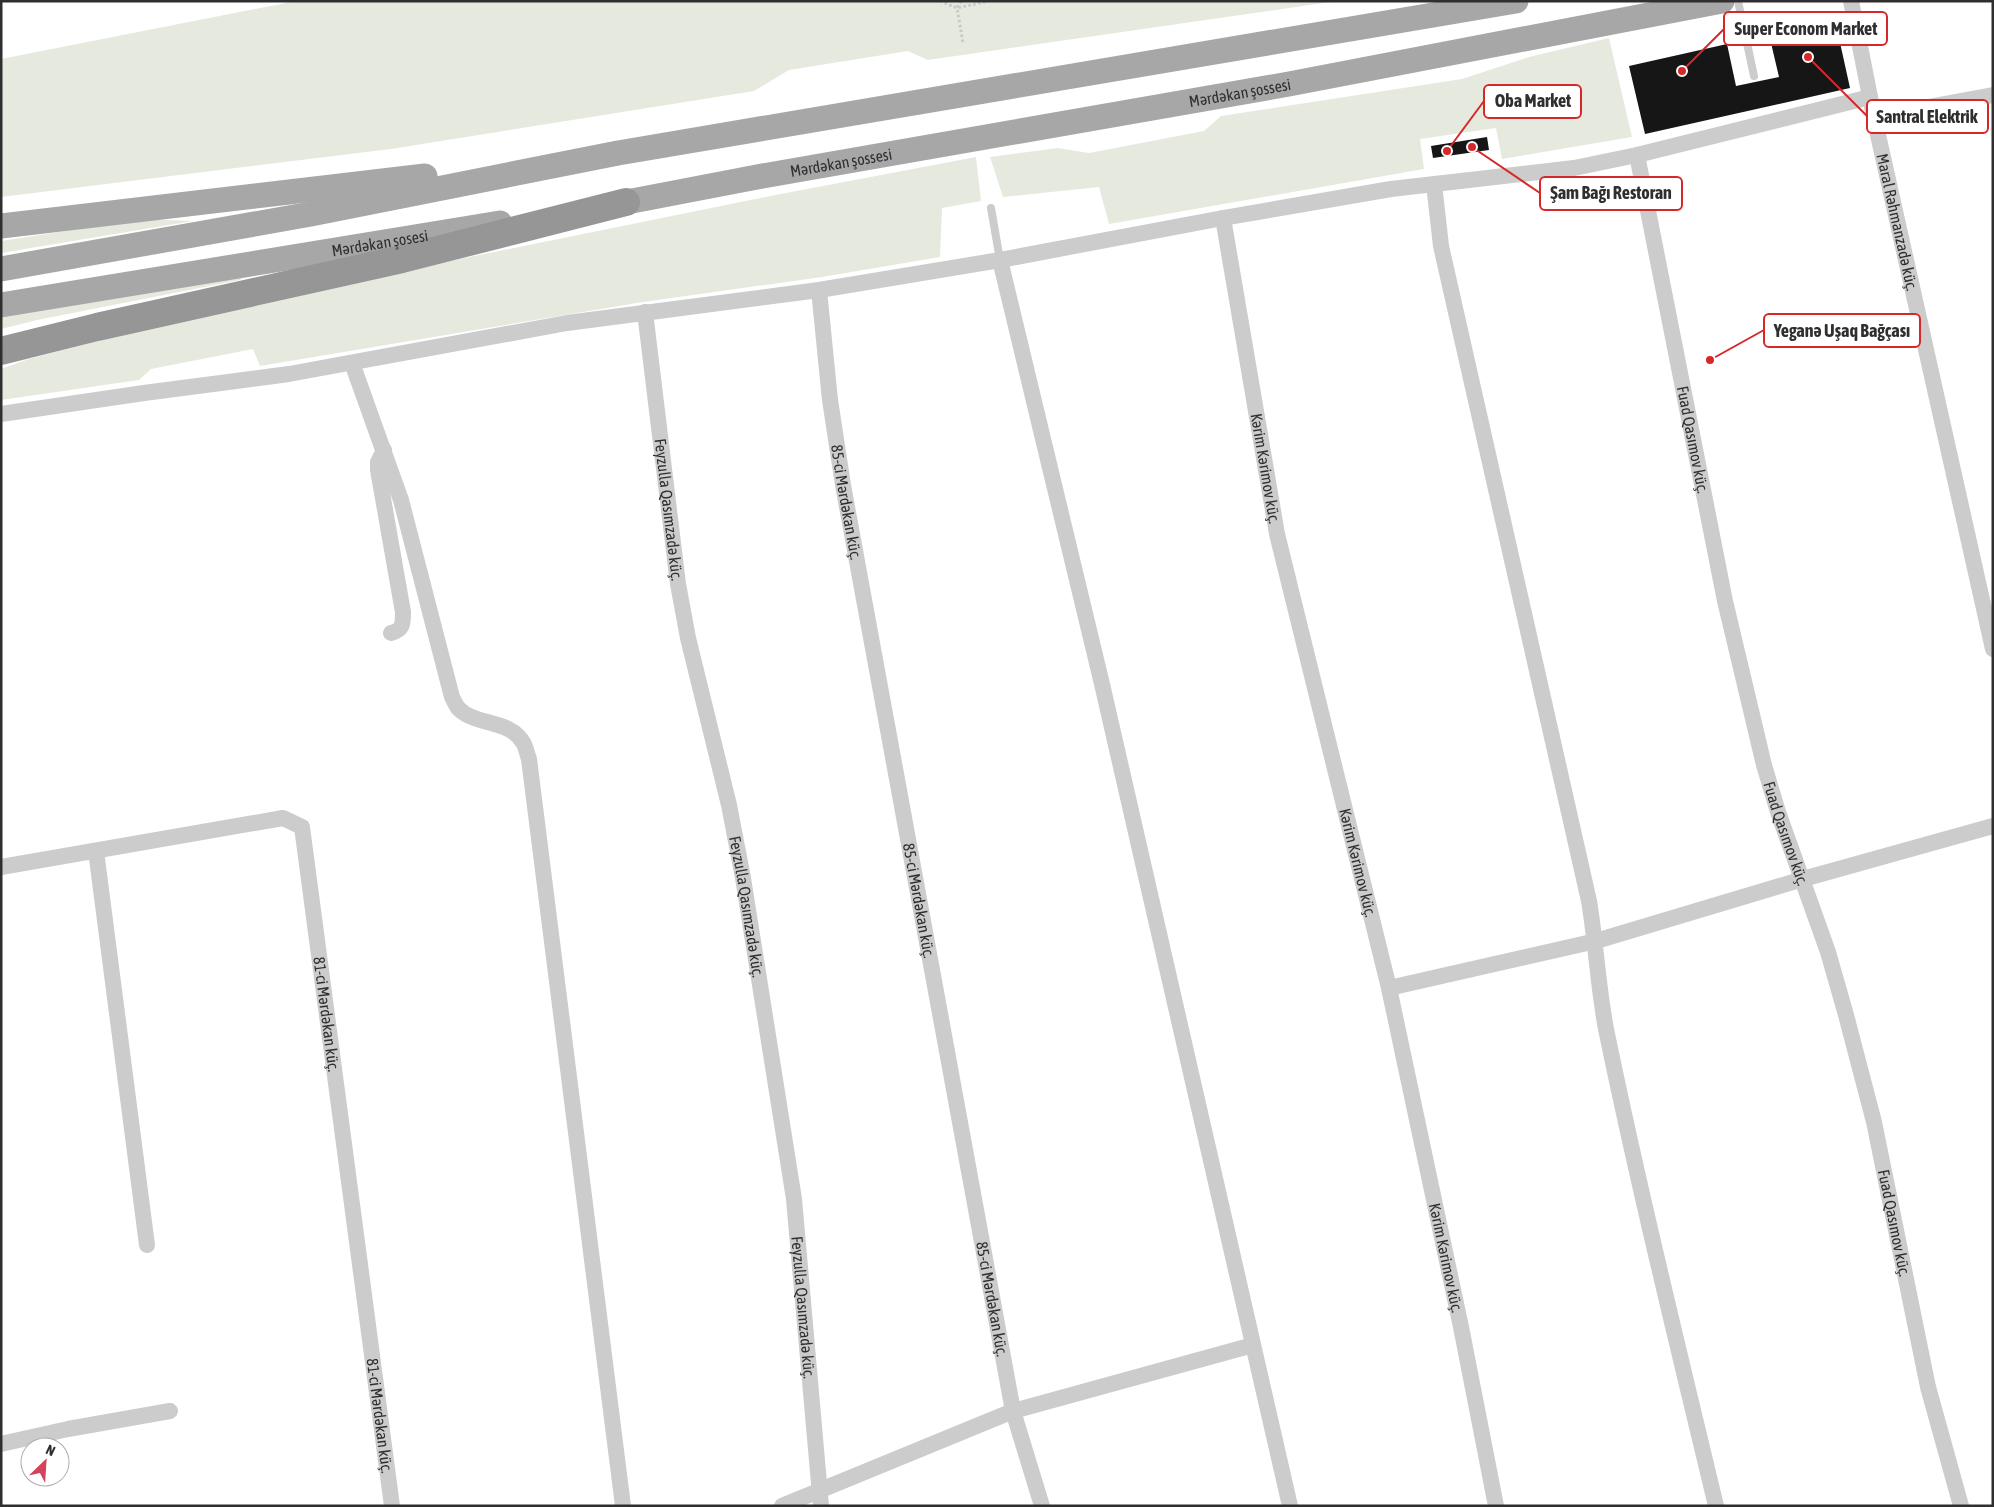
<svg xmlns="http://www.w3.org/2000/svg" width="1994" height="1507" viewBox="0 0 1994 1507" font-family="'Asap Condensed',sans-serif">
  <rect width="100%" height="100%" fill="#fff"/>
  <!-- green -->
  <path fill="#e6eade" d="M296 1H1337L928 60 908 51 789 70 754 91 391 149 1 197V59Z
    M1609 38 1632 137 1502 159 1496 128 1420 139 1424 169 1109 224 1099 187 1003 197 990 157 1058 148 1089 153 1204 131 1221 116 1462 79 1529 57Z
    M976 157 981 201 942 208 940 257 822 277 643 302 260 366 253 349 151 369 139 380 1 400V369L29 359 132 332 351 281 765 197Z
    M144 219 193 221 1 253V241Z
    M244 274 240 280 37 320 1 329V314Z"/>
  <!-- building -->
  <path fill="#161616" d="M1837 29 1850 88 1645 134 1629 66 1727 44 1736 86 1779 77 1771 43Z
    M1487 137 1489 150 1433 158 1431 146Z"/>
  <g fill="none" stroke-linecap="round" stroke-linejoin="round">
    <!-- path -->
    <path stroke="#c9c9c9" stroke-width="3" stroke-dasharray="2.5 2.5" stroke-linecap="butt" d="M940 1 957 8 989 1
      M961 1 957 8 963 43"/>
    <!-- service -->
    <path stroke="#ccc" stroke-width="8" d="M1738 1 1754 76
      M991 208 1000 260"/>
    <!-- minor -->
    <g stroke="#ccc" stroke-width="16">
      <path id="s1" d="M1851 1 1874 117 1993 649"/>
      <path d="M1874 117 1993 95"/>
      <path id="s2" d="M1637 155 1725 601 1764 765 1778 812 1828 952 1846 1015 1874 1122 1928 1387 1961 1506"/>
      <path d="M1434 184 1441 246 1589 901C1596 943 1598 987 1606 1029 1639 1189 1678 1347 1716 1506"/>
      <path id="s3" d="M1223 218 1277 534 1389 988 1461 1327 1496 1506"/>
      <path d="M1000 260 1102 684 1290 1506"/>
      <path id="s4" d="M819 290 830 400 843 485 1013 1411 1042 1506"/>
      <path id="s5" d="M645 312 678 584 688 638 729 805 743 878 794 1199 821 1506"/>
      <path d="M352 363 401 500 452 697C454 701 456 705 458 708 476 727 510 718 524 744 526 748 527 754 529 759L623 1506"/>
      <path d="M1 414 144 393 289 374 567 323 819 290 1000 260 1223 218 1391 189 1574 168 1637 155 1870 97"/>
      <path d="M384 450 378 462V470L403 612C403 624 403 630 391 633"/>
      <path d="M96 851 147 1245"/>
      <path id="s6" d="M1 867 283 818 302 827 392 1506"/>
      <path d="M1389 988 1596 941 1803 879 1993 826"/>
      <path d="M1 1444 68 1429 170 1411"/>
      <path d="M782 1506 1013 1411 1253 1345"/>
    </g>
    <!-- primary -->
    <g stroke="#a7a7a7" stroke-width="25">
      <path id="s7" d="M606 206 757 177 1289 84 1722 1"/>
      <path d="M1 226 425 176"/>
      <path d="M1 269 311 214 618 153 1516 1"/>
      <path id="s8" d="M1 305 500 223"/>
    </g>
    <!-- motorway -->
    <path stroke="#969696" stroke-width="28" d="M1 351 97 327 402 259 626 202"/>
  </g>
  <g text-anchor="middle" stroke-width="5" stroke-linejoin="round" paint-order="stroke">
    <!-- street labels -->
    <g font-size="16" fill="#2f2f2f" stroke="#fff">
      <text dy="6" stroke="none"><textPath href="#s7" startOffset="644">Mərdəkan şossesi</textPath></text>
      <text dy="6" stroke="none"><textPath href="#s7" startOffset="239">Mərdəkan şossesi</textPath></text>
      <text dy="6" stroke="none"><textPath href="#s1" startOffset="226">Maral Rəhmanzadə küç.</textPath></text>
      <text dy="6" stroke="none"><textPath href="#s8" startOffset="384">Mərdəkan şosesi</textPath></text>
      <text dy="6" stroke="none"><textPath href="#s2" startOffset="290">Fuad Qasımov küç.</textPath></text>
      <text dy="6" stroke="none"><textPath href="#s3" startOffset="254">Kərim Kərimov küç.</textPath></text>
      <text dy="6" stroke="none"><textPath href="#s4" startOffset="214">85-ci Mərdəkan küç.</textPath></text>
      <text dy="6" stroke="none"><textPath href="#s5" startOffset="199">Feyzulla Qasımzadə küç.</textPath></text>
      <text dy="6" stroke="none"><textPath href="#s2" startOffset="695">Fuad Qasımov küç.</textPath></text>
      <text dy="6" stroke="none"><textPath href="#s3" startOffset="659">Kərim Kərimov küç.</textPath></text>
      <text dy="6" stroke="none"><textPath href="#s4" startOffset="619">85-ci Mərdəkan küç.</textPath></text>
      <text dy="6" stroke="none"><textPath href="#s5" startOffset="604">Feyzulla Qasımzadə küç.</textPath></text>
      <text dy="6" stroke="none"><textPath href="#s6" startOffset="496">81-ci Mərdəkan küç.</textPath></text>
      <text dy="6" stroke="none"><textPath href="#s2" startOffset="1100">Fuad Qasımov küç.</textPath></text>
      <text dy="6" stroke="none"><textPath href="#s3" startOffset="1064">Kərim Kərimov küç.</textPath></text>
      <text dy="6" stroke="none"><textPath href="#s4" startOffset="1024">85-ci Mərdəkan küç.</textPath></text>
      <text dy="6" stroke="none"><textPath href="#s5" startOffset="1009">Feyzulla Qasımzadə küç.</textPath></text>
      <text dy="6" stroke="none"><textPath href="#s6" startOffset="901">81-ci Mərdəkan küç.</textPath></text>
    </g>
  </g>
  <!-- callouts -->
  <path fill="none" stroke="#d62828" stroke-width="2" d="M1682 71L1724 29M1447 151L1484 101M1808 57L1867 116M1472 147L1540 193M1710 360L1764 330"/>
  <g fill="#d62828" stroke="#fff" stroke-width="2">
    <circle cx="1682" cy="71" r="5"/>
    <circle cx="1447" cy="151" r="5"/>
    <circle cx="1808" cy="57" r="5"/>
    <circle cx="1472" cy="147" r="5"/>
    <circle cx="1710" cy="360" r="5"/>
  </g>
  <g fill="#fff" stroke="#d62828" stroke-width="2">
    <rect x="1724" y="12" width="163" height="33" rx="5"/>
    <rect x="1484" y="85" width="97" height="33" rx="5"/>
    <rect x="1867" y="100" width="121" height="33" rx="5"/>
    <rect x="1540" y="177" width="142" height="33" rx="5"/>
    <rect x="1764" y="314" width="156" height="33" rx="5"/>
  </g>
  <g font-size="18" text-anchor="middle" font-weight="bold" fill="#2f2f2f">
    <text x="1806" y="35">Super Econom Market</text>
    <text x="1533" y="107">Oba Market</text>
    <text x="1927" y="123">Santral Elektrik</text>
    <text x="1611" y="199">Şam Bağı Restoran</text>
    <text x="1842" y="337">Yeganə Uşaq Bağçası</text>
  </g>
  <!-- border -->
  <rect width="1994" height="1507" fill="none" stroke="#2f2f2f" stroke-width="5"/>
  <!-- north arrow -->
  <g transform="translate(45 1462) rotate(25)"><circle r="24" fill="#ffffff" stroke="#acacac"/>
  <path d="M0-4L9 19L0 12L-9 19Z" fill="#d4435c"/>
  <text y="-8" font-size="14" font-weight="bold" text-anchor="middle" fill="#2f2f2f">N</text>
  </g>
</svg>
